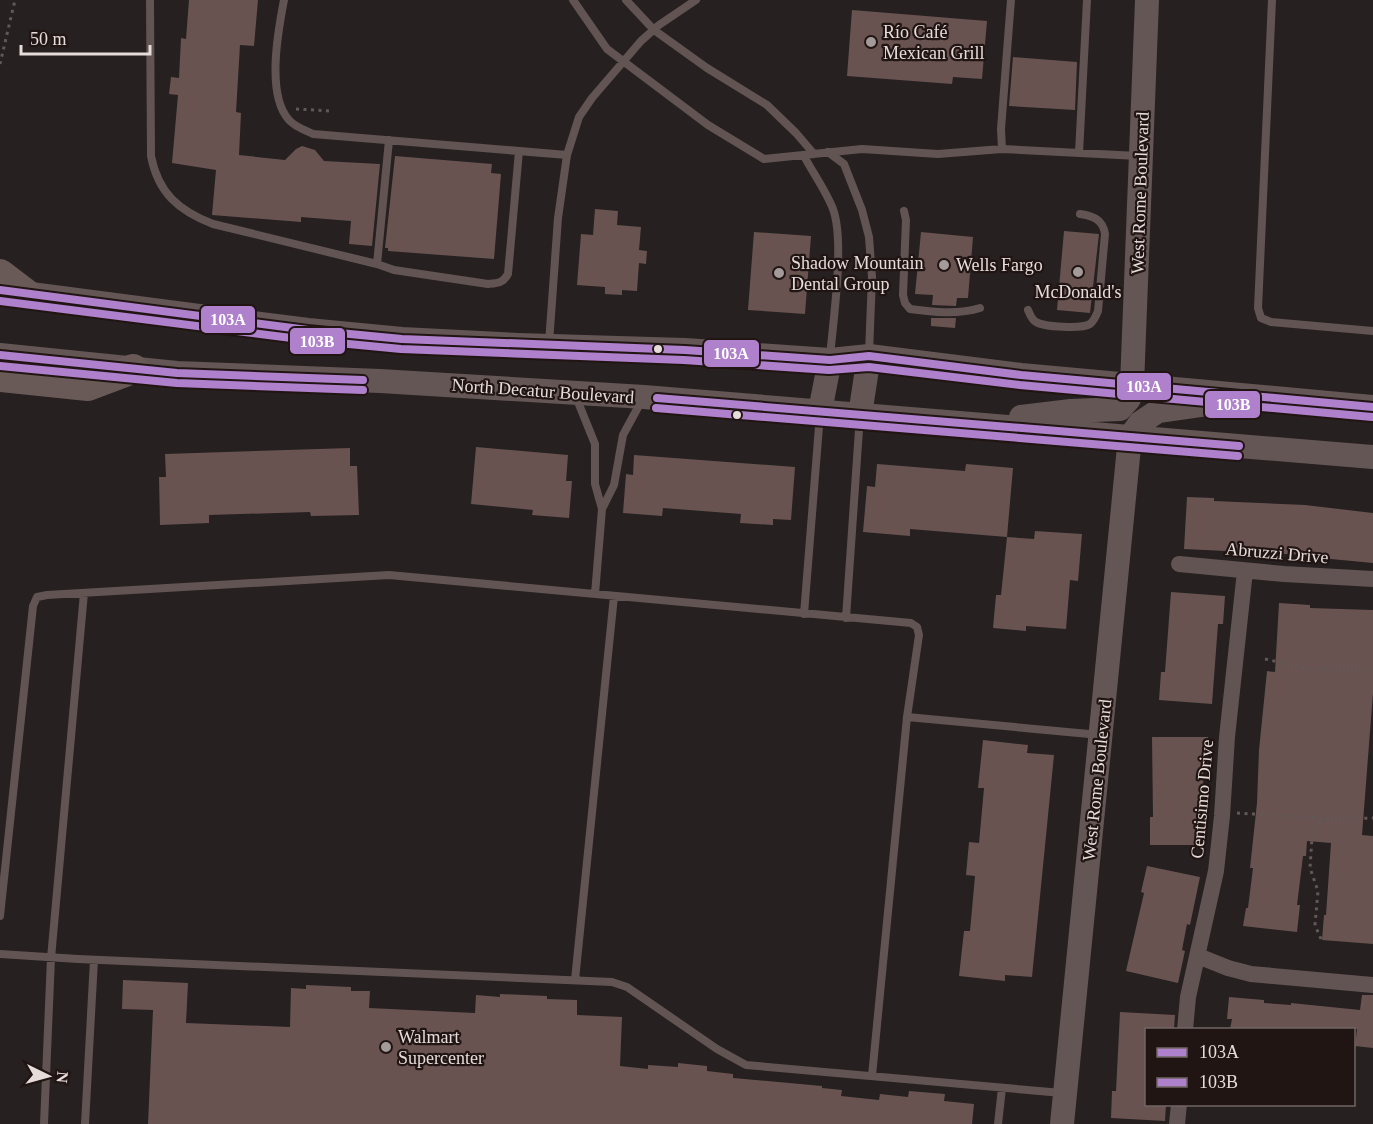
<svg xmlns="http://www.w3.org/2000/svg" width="1373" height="1124" viewBox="0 0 1373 1124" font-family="'Times New Roman',serif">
  <rect width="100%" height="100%" fill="#262020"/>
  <!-- building -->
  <path fill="#685350" d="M189 0H258L254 46 240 45 236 112 241 113 239 155 285 160 296 149 302 146 315 150 324 161 380 164 372 246 349 244 351 221 301 217V222L212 215 216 170 172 163 178 95 169 94 171 77 179 78 181 38 186 39Z
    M852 10 987 21 982 79 953 77 952 84 847 76Z
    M1013 57 1077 62 1075 110 1009 106Z
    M395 156 492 164 491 173 501 174 494 259 388 251V248H385Z
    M595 209 618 211 617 225 641 227 639 250 647 251 646 264 639 263 637 291 622 290V295L605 294V287L577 285 581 234 593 235Z
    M1064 231 1099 234 1090 313 1057 310Z
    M754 232 811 236 805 314 748 310Z
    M921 232 973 237 968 298H957L956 306 932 305 933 295 915 294Z
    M931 318H956L955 328 931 326Z
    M476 447 568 455 566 481H572L569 518 532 515 533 510 471 504Z
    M350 448V466H357L359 515 311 516 310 512 209 515V523L160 525 159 477H166L165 454Z
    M634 455 795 467 791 520 773 519V525L740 523 741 514 663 508 662 516 623 513 626 474 633 475Z
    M877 464 965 471 966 464 1013 468 1007 537 910 529V536L863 532 867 486 875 487Z
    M1187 497 1214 498V501L1305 505 1373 513V563L1331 559 1308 556 1309 555 1184 549Z
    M1035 531 1082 534 1078 581 1070 580 1066 629 1026 626V631L993 628 996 595H1001L1007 537 1034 539Z
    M1171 592 1225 596 1223 624H1218L1212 704 1159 700 1161 672H1165Z
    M1279 603 1310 605V608L1373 610V693L1362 835 1373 836V944L1322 940 1324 915H1326L1331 843 1307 841 1306 856H1303L1297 905H1300L1297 932 1243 926 1246 908H1248L1253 868H1250L1257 803 1259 750 1267 671 1275 672Z
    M1152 737H1208V764H1203L1204 845H1150V817H1153Z
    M983 740 1028 745 1027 753 1054 755 1032 977 1005 975V981L959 976 964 931H970L975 876 966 875 969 842 979 843 984 788H978Z
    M1147 866 1200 877 1190 925 1187 924 1182 950 1185 951 1178 983 1126 971 1144 893 1141 892Z
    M123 980 188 983 186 1023 290 1027 291 988 306 989V985L351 987V991H370L369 1008 475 1013 476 995 500 997V994L547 996V999L577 1000V1015L622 1017 620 1066 648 1069V1065L678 1067V1063L707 1066V1071L733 1074V1078L822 1086V1088L842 1090 841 1096 879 1100 880 1094 908 1097 909 1091 945 1094 944 1101 974 1104 972 1124H148L153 1010 122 1009Z
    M1362 995H1373V1048L1355 1046 1357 1029H1230L1232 1019H1227L1229 997 1264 1000V1003L1291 1005V1003L1360 1010Z
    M1120 1012 1175 1015 1174 1029H1146V1104H1166L1165 1121 1111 1118 1112 1091H1116Z"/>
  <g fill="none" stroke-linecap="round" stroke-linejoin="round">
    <!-- path -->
    <path stroke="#625857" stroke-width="3" stroke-dasharray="3 4.5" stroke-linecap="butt" d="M0 64 15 0
      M296 109 331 111
      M1265 659 1310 669 1373 670
      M1237 813 1336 819 1373 818
      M1321 939 1315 925 1318 891 1310 868 1312 837 1318 824 1327 819"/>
    <!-- lane -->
    <path stroke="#625452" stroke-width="8" d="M150 0 151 156C158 193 179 211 213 224L377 264
      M284 0C278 31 266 95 289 120 295 127 305 130 313 134L567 155
      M573 0 607 49 708 125 764 159 862 149 938 154 1002 149 1138 156
      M626 0 654 30 707 68 767 105 796 133 814 154
      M1272 0 1258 308 1261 318 1271 322 1373 331
      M389 140 377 264 394 270 488 284C498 283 503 283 508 274L519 151
      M1002 149 1001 129 1011 0
      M828 152 844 164 862 210 869 237 872 277 869 353
      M1079 153 1087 0
      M804 156C813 173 826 191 833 209 845 242 833 321 830 357
      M904 211 906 220 903 295 905 303 910 309C932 312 958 315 980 308
      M1028 310C1030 315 1032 320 1036 322 1044 327 1082 329 1090 324 1094 321 1096 316 1098 311L1105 234C1103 220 1094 216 1080 214
      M549 343 558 218 567 155 579 117 592 98 641 41 659 25 696 0
      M576 397 595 444V484L602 509
      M595 594 602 509 614 485 623 435 642 400
      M804 614 820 414
      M846 618 860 415
      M0 916 33 606 37 597 47 595 389 575 911 623 917 627 919 635 907 717 1100 735
      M0 954 78 959 612 982 627 987 717 1049 746 1065 1062 1093
      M575 980 614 596
      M872 1076 907 717
      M44 1124 51 958 84 593
      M85 1124 94 960
      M998 1124 1002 1088"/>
    <!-- street -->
    <path stroke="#625452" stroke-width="16" d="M1179 564 1284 574 1373 579
      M1198 956 1228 968 1251 974 1373 985
      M1185 1030 1188 997 1216 871 1222 816 1227 737 1245 571
      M1177 1124 1179 1104"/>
    <!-- secondary -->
    <path stroke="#645654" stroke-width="24" d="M8 291 308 330 402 339 518 345 685 350 830 360 869 356 1021 375 1373 407
      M0 355 177 373 380 381 644 397 1373 457
      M820 411 830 360
      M860 415 869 356
      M1021 417 1071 411 1120 409 1129 399 1132 385 1147 0
      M1130 437 1140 423 1158 411 1221 402
      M1062 1124 1130 437"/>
    <!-- highway -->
    <path stroke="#6a5a57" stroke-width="30" d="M0 274 25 293
      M0 377 88 386 133 369"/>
    <defs>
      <path id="bus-1" d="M0 290 308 330 402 339 685 350 830 360 869 356 1021 375 1373 407
        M0 355 177 373 363 380
        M657 398 1239 446"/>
      <path id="bus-2" d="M0 301 307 340 401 349 684 360 829 370 869 367 1020 385 1372 417
        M0 366 177 383 363 390
        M656 408 1238 456"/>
    </defs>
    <!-- bus-1 casing -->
    <use href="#bus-1" stroke="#211513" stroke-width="12"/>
    <!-- bus-2 casing -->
    <use href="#bus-2" stroke="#211513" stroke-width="12"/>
    <!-- bus-1 -->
    <use href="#bus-1" stroke="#af80cb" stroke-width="8"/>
    <!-- bus-2 -->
    <use href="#bus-2" stroke="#af80cb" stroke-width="8"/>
  </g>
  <!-- markers -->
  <g fill="#a39b9a" stroke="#211513" stroke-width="2">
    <circle cx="871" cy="42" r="6"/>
    <circle cx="944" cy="265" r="6"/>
    <circle cx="1078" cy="272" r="6"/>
    <circle cx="779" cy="273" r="6"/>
    <circle cx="386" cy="1047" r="6"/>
  </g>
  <g fill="#e6dddb" stroke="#211513" stroke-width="2">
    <circle cx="658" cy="349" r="5"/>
    <circle cx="737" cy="415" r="5"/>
  </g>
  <g text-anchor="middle" stroke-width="4.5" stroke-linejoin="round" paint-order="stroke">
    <!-- poi labels -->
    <g font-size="18" fill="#e6dddb" stroke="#211513" text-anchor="start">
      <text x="883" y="38">Río Café<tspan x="883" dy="21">Mexican Grill</tspan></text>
      <text x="791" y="269">Shadow Mountain<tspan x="791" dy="21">Dental Group</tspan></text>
      <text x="956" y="271">Wells Fargo</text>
      <text x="1078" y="298" text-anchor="middle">McDonald's</text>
      <text x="398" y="1043">Walmart<tspan x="398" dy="21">Supercenter</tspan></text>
    </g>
    <!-- street labels -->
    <g font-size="18" fill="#e6dddb" stroke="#211513">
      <text transform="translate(1140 193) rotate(-88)" y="6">West Rome Boulevard</text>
      <text transform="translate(543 391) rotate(4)" y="6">North Decatur Boulevard</text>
      <text transform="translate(1277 553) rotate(5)" y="6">Abruzzi Drive</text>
      <text transform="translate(1097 780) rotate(-84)" y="6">West Rome Boulevard</text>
      <text transform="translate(1202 799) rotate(-85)" y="6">Centisimo Drive</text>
    </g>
  </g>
  <g stroke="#211513" stroke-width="2">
    <rect x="200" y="305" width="56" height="29" rx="6" fill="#af80cb"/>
    <rect x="289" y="327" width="57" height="28" rx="6" fill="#af80cb"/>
    <rect x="703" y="339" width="57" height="29" rx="6" fill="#af80cb"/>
    <rect x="1116" y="372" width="56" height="29" rx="6" fill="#af80cb"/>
    <rect x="1204" y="390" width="57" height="29" rx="6" fill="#af80cb"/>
  </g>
  <g font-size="16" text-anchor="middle" font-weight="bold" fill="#fff">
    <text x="228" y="325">103A</text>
    <text x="317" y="347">103B</text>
    <text x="731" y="359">103A</text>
    <text x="1144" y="392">103A</text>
    <text x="1233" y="410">103B</text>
  </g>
  <!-- legend -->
  <rect x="1145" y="1028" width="210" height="78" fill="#211513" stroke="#706563" stroke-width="1.5"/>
  <rect x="1157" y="1048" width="30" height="9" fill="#af80cb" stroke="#706563" stroke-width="1.5"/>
  <text x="1199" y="1058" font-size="18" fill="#e6dddb">103A</text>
  <rect x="1157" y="1078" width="30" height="9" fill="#af80cb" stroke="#706563" stroke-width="1.5"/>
  <text x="1199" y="1088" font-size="18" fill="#e6dddb">103B</text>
  <!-- north arrow -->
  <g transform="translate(48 1076) rotate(95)" stroke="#211513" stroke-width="4.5" paint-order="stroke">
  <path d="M0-4.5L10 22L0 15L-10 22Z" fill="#e6dddb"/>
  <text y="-9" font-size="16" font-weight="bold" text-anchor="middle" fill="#e6dddb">N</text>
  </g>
  <!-- scale -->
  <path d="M21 45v9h129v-9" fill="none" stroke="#e6dddb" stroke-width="3"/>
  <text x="30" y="45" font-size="18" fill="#e6dddb" stroke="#211513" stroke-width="4.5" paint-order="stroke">50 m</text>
</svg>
